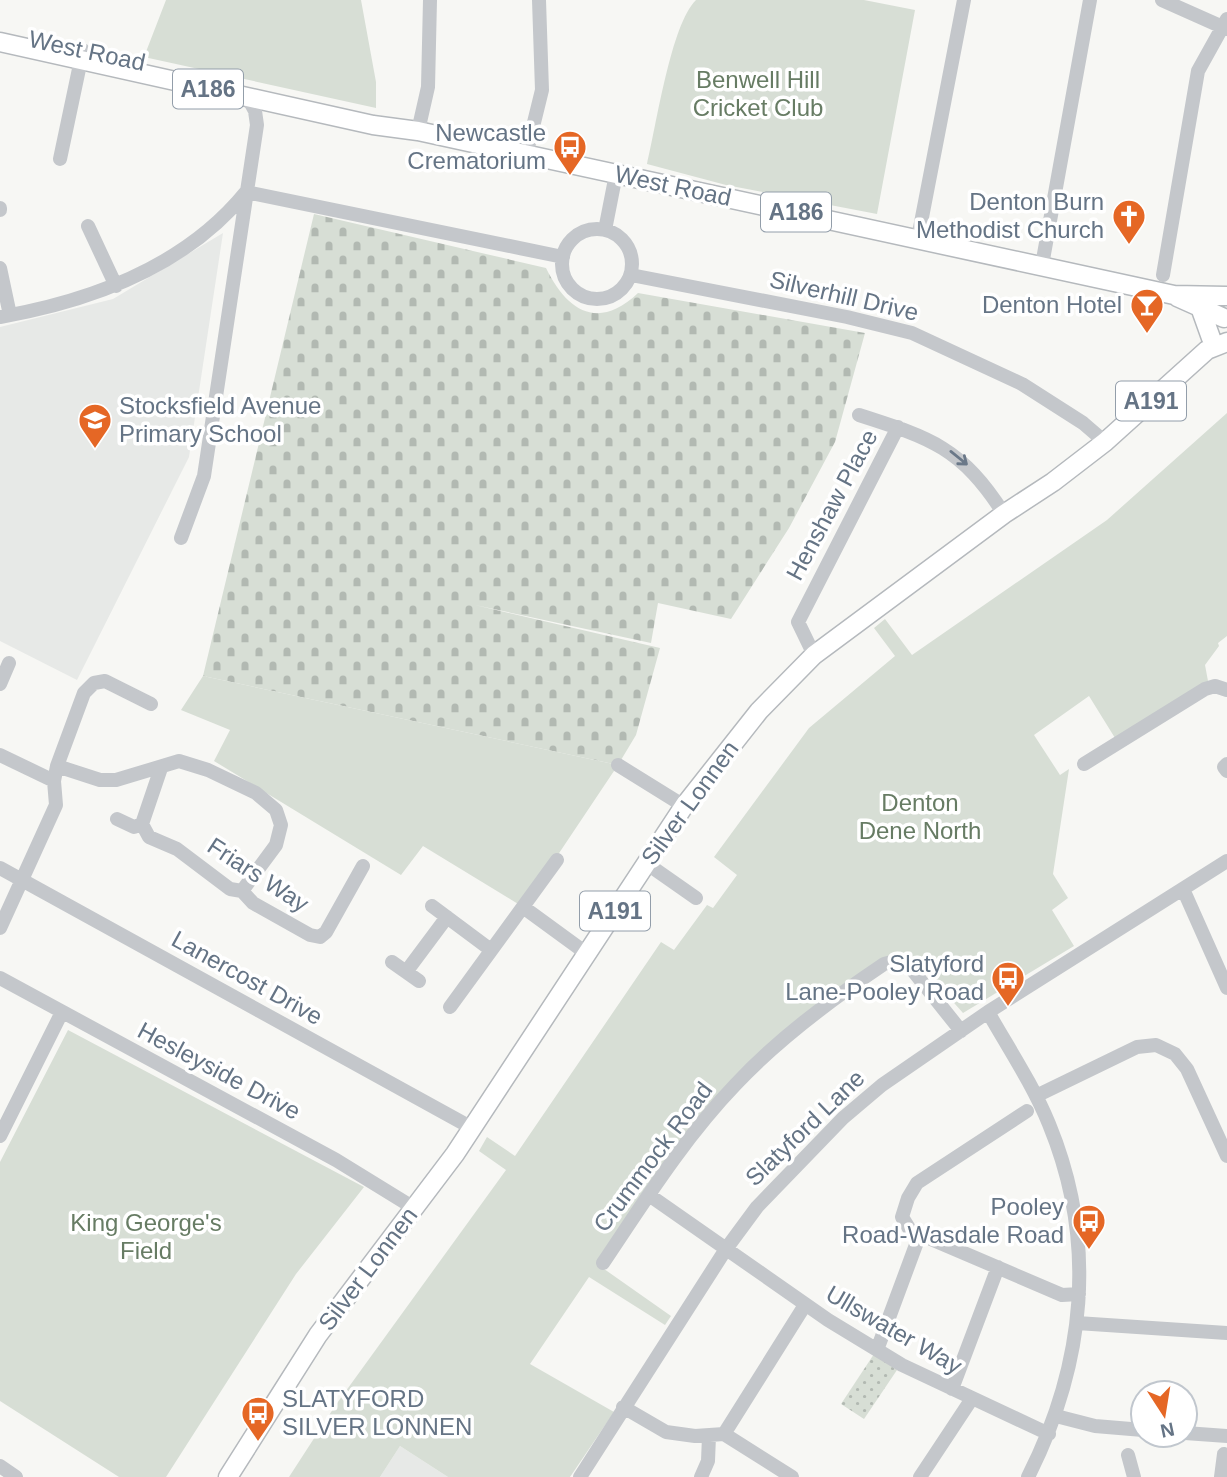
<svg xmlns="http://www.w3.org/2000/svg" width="1227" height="1477" viewBox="0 0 1227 1477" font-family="Helvetica,sans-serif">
  <defs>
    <pattern id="grass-dots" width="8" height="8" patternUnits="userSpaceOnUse" patternTransform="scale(1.75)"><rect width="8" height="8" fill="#d7ded5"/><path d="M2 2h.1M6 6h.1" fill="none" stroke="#b2b9b2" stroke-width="1.8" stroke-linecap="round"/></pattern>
    <pattern id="cemetery-stones" width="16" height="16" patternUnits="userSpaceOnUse" patternTransform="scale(1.75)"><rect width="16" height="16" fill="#d7ded5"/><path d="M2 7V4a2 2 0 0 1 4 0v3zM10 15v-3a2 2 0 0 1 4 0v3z" fill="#b2b9b2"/></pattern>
  </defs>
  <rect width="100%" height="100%" fill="#f7f7f4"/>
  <!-- built -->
  <path fill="#e7e9e7" d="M223 233 189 457 77 680 0 641V327L113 299Z
    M400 1446 448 1477H380Z"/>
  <!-- grass -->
  <path fill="url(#grass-dots)" d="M874 1354 897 1370 864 1419 841 1404Z"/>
  <!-- cemetery -->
  <path fill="url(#cemetery-stones)" d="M314 214 546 268C567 311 598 331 638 293L865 333 835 442 789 528 731 619 658 603 651 643 475 605 660 648 636 735 618 765 203 676Z"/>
  <!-- green -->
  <path fill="#d7ded5" d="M166 0H361L376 82V108L144 57Z
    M696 0H864L915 10 877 214 726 185 647 164C656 127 671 24 696 0Z
    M1227 413V636L1218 643 1219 646 1205 665 1208 681 1115 738 1089 696 1034 735 1060 775 1069 769 1053 874 1068 898 1052 910 1074 946 963 1013 916 960 903 955 730 1085 597 1264 671 1316 665 1325 589 1277 530 1364 614 1412 570 1477H448L400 1446 380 1477H289L335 1406 506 1170 479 1151 487 1137 515 1156 661 942 674 950 707 905 713 908 737 875 714 857 809 728 895 656 874 628 885 619 912 655 1107 520Z
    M203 676 618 765 523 907 423 846 401 875 214 761 230 730 181 710Z
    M68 1030 364 1187 296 1274 166 1477H119L0 1401V1162Z"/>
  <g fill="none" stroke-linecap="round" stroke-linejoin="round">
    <defs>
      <path id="major" d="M0 42 373 125 418 131 1174 295 1227 296
        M1177 297 1224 318
        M1201 310 1211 338
        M228 1477 318 1335 455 1154 684 806 759 711 814 655 1004 514 1053 482 1105 442 1207 350 1227 342"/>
    </defs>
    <!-- major casing -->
    <use href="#major" stroke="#b5b9bd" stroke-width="21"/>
    <!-- minor -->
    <path stroke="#c4c7cb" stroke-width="14" d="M1162 0 1227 29
      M418 131 428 87 430 0
      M526 155 542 90 539 0
      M60 159 83 50
      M0 210V208
      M88 226 116 286
      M562 264a35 35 0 1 1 70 0a35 35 0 1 1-70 0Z
      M605 230 616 174
      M918 238 964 0
      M1042 265 1090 0
      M0 268 10 315
      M631 275 847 317 912 333 1022 384 1083 423 1105 442
      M1163 275 1198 71 1227 19
      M0 317C91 301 186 266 246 192L563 257
      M859 415C931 438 962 448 1004 514
      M181 538 204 476 257 125 255 111 248 98
      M814 655 798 622 898 427
      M0 684 9 663
      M0 755 54 781
      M1084 764 1205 689 1215 686 1227 690
      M1227 764 1224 767 1227 771
      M618 765 684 806
      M57 766 100 780H116L179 761 208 770 256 793 276 810 281 825 276 845 242 891
      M117 819 134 827 142 824 161 768
      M142 824 149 837 177 849 230 889 242 891 253 903 310 935 320 937 326 932 363 866
      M646 863 696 898
      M0 868 472 1128
      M1183 889 1227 988
      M432 906 491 950
      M523 907 586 953
      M0 928 56 805 54 781 57 766 84 693 94 683 105 681 151 704
      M392 962 419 981
      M406 972 447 917
      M0 978 336 1160 414 1208
      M450 1007 557 860
      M988 1012C1009 1049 1033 1085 1049 1124 1098 1243 1085 1364 1028 1477
      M1036 1096 1137 1047 1156 1045 1175 1054 1187 1069 1227 1156
      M1027 1111 917 1183 908 1198 902 1217 910 1230 1062 1295 1079 1294
      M0 1136 62 1012
      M649 1195 828 1320 902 1365 1049 1434
      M603 1263C644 1202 684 1138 736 1084 779 1038 832 999 884 964L899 960 906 962 961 1031
      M1077 1323 1227 1333
      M877 1350 920 1234
      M952 1389 998 1267
      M623 1407 666 1432 695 1436 724 1434 792 1477
      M1056 1416 1095 1426 1143 1430
      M1185 1433 1227 1436
      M724 1434 805 1305
      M1128 1455 1134 1477
      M0 1466 16 1477
      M580 1477 726 1249 757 1207 843 1118 882 1085 988 1012 1227 861
      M701 1477 708 1461 709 1436
      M920 1477 971 1400
      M1221 1477 1224 1454"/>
    <!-- major -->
    <use href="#major" stroke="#fff" stroke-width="18"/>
  </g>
  <!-- one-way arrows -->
  <defs><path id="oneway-shaft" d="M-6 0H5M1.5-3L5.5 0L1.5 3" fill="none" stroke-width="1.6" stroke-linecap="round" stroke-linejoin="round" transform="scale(1.75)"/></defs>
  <use stroke="#6a7888" href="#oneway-shaft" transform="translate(959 458) rotate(39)"/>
  <!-- icons -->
  <defs>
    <symbol id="bus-pin" viewBox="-11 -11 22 30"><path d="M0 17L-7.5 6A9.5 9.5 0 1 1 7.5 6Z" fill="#e56725" stroke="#fff"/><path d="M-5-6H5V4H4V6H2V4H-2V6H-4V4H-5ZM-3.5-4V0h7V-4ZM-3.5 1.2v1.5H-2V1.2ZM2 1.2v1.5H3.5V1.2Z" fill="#fff"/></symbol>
    <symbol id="church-pin" viewBox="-11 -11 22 30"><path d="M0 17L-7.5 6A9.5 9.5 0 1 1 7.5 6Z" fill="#e56725" stroke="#fff"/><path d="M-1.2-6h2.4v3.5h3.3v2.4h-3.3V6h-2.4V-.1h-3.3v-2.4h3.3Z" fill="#fff"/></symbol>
    <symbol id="bar-pin" viewBox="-11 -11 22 30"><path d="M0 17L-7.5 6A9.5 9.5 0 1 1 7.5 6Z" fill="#e56725" stroke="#fff"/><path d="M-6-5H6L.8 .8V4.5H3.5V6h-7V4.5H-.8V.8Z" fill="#fff"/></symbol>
    <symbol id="school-pin" viewBox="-11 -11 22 30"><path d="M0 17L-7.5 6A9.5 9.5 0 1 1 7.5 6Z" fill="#e56725" stroke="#fff"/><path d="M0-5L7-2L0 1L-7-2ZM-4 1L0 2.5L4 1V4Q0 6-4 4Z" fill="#fff"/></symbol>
  </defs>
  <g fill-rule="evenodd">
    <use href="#bus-pin" x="551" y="128" width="38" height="52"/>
    <use href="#church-pin" x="1110" y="197" width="38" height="52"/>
    <use href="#bar-pin" x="1128" y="286" width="38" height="52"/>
    <use href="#school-pin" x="76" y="401" width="38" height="52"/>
    <use href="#bus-pin" x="989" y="959" width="38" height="52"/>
    <use href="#bus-pin" x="1070" y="1202" width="38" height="52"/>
    <use href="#bus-pin" x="239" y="1394" width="38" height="52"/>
  </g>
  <g text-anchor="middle" stroke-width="7" stroke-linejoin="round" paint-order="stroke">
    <!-- shield labels -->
    <g fill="#fff" stroke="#939eaa" stroke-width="2">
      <rect x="173" y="69.5" width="70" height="39" rx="5"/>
      <rect x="761" y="192.5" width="70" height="39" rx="5"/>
      <rect x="1116" y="381.5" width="70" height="39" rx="5"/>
      <rect x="580" y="891.5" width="70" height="39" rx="5"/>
    </g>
    <g font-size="23" font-weight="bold" fill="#657485">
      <text x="208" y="97">A186</text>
      <text x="796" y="220">A186</text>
      <text x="1151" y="409">A191</text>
      <text x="615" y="919">A191</text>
    </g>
    <!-- street labels -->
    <g font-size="24" fill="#657485" stroke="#fff">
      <text transform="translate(87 51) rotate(12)" y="8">West Road</text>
      <text transform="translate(673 186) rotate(12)" y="8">West Road</text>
      <text transform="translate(844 296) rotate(13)" y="8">Silverhill Drive</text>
      <text transform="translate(832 505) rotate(-62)" y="8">Henshaw Place</text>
      <text transform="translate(690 803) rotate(-54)" y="8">Silver Lonnen</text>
      <text transform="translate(258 875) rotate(33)" y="8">Friars Way</text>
      <text transform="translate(247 978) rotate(29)" y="8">Lanercost Drive</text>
      <text transform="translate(219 1071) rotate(28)" y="8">Hesleyside Drive</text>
      <text transform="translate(805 1128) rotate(-44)" y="8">Slatyford Lane</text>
      <text transform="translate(653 1157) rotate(-53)" y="8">Crummock Road</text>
      <text transform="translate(368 1269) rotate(-53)" y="8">Silver Lonnen</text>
      <text transform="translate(894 1330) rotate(30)" y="8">Ullswater Way</text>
    </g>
    <!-- park labels -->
    <g font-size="24" fill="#677c64" stroke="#fff">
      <text x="758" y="88">Benwell Hill<tspan x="758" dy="28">Cricket Club</tspan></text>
      <text x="920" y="811">Denton<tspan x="920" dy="28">Dene North</tspan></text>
      <text x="146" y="1231">King George's<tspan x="146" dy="28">Field</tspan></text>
    </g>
    <!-- poi labels -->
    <g font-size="24" fill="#657485" stroke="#fff" text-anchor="end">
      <text x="546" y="141">Newcastle<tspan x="546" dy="28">Crematorium</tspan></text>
      <text x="1104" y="210">Denton Burn<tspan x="1104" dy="28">Methodist Church</tspan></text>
      <text x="1122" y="313">Denton Hotel</text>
      <text x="119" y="414" text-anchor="start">Stocksfield Avenue<tspan x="119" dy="28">Primary School</tspan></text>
      <text x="984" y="972">Slatyford<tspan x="984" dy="28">Lane-Pooley Road</tspan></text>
      <text x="1064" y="1215">Pooley<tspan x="1064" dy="28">Road-Wasdale Road</tspan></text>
      <text x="282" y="1407" text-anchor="start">SLATYFORD<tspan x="282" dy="28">SILVER LONNEN</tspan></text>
    </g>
  </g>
  <!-- north arrow -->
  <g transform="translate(1164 1414) rotate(168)"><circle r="33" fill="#ffffff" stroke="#c1c7ce" stroke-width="2"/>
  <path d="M0-5L12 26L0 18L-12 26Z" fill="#e56725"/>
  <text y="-10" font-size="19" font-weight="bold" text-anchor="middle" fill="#657485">N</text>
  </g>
</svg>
